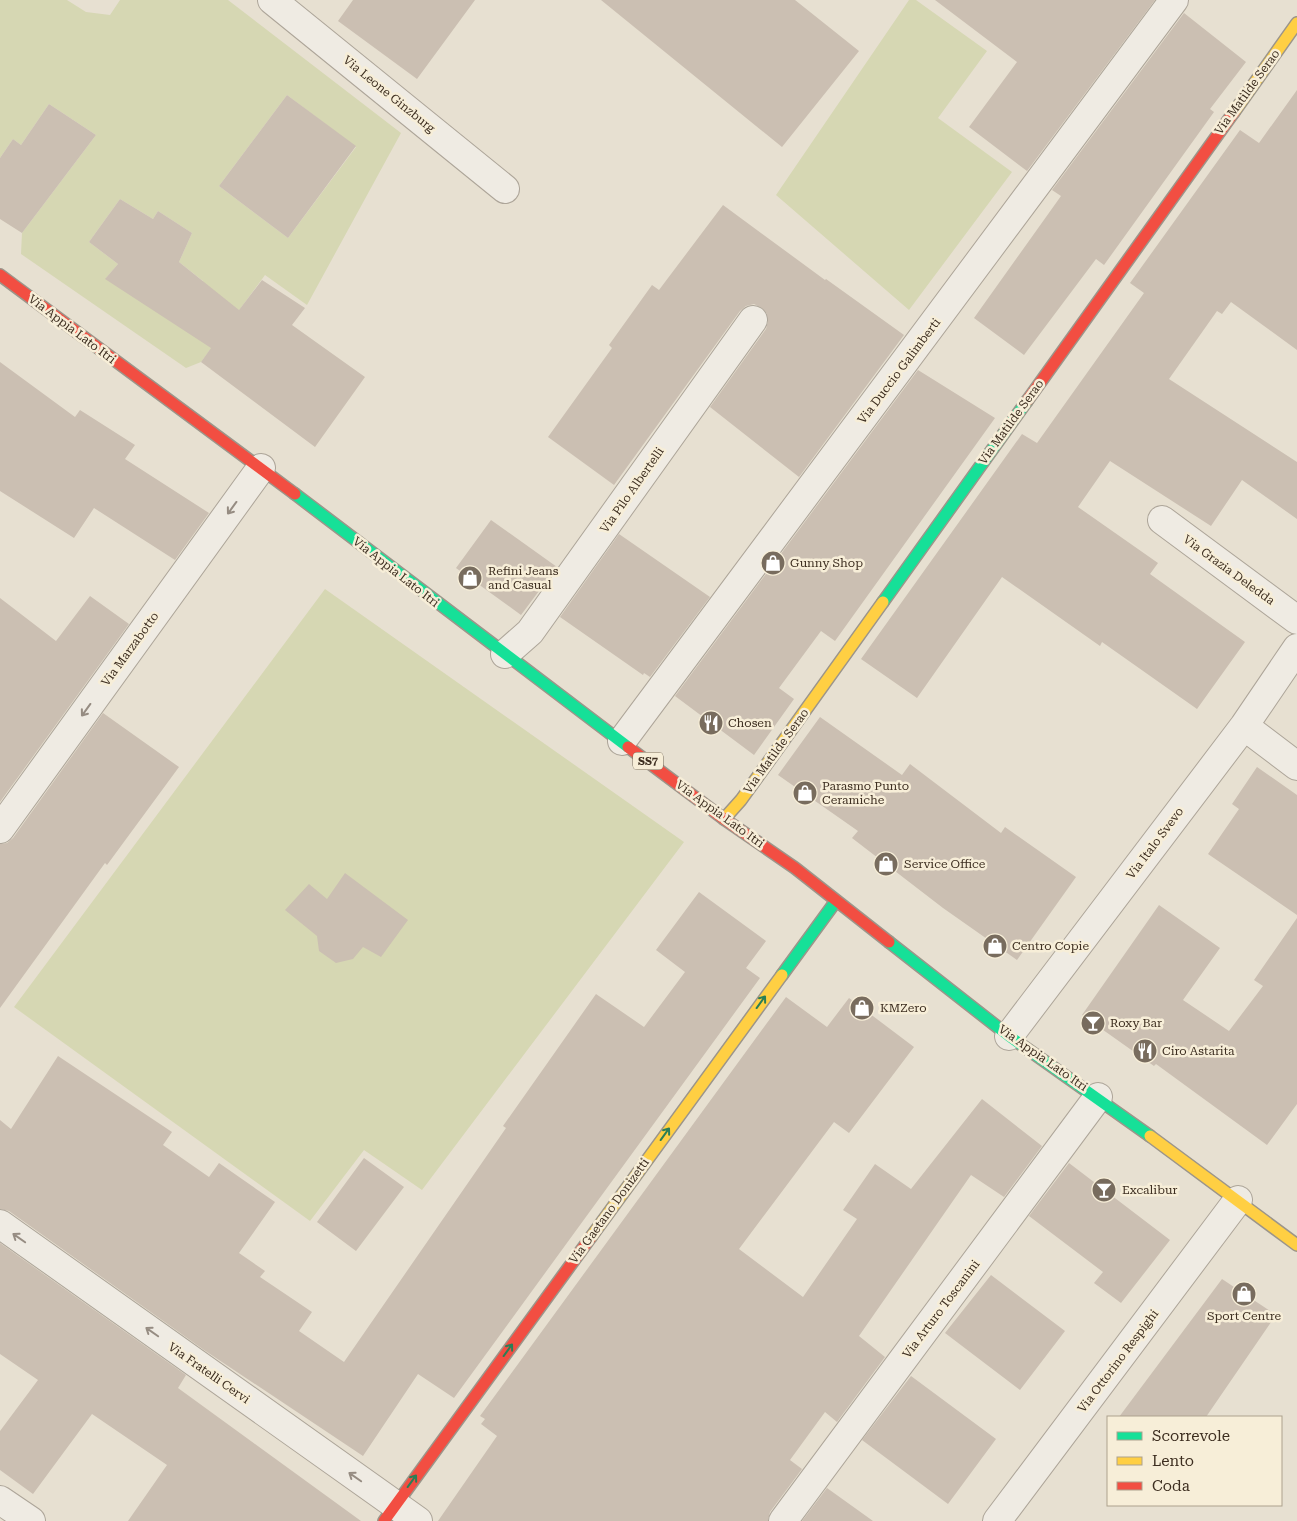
<svg xmlns="http://www.w3.org/2000/svg" width="1297" height="1521" viewBox="0 0 1297 1521" font-family="'Roboto Serif',serif">
  <rect width="100%" height="100%" fill="#e7e0d1"/>
  <!-- green -->
  <path fill="#d6d7b3" fill-rule="evenodd" d="M0 0H67L86 12 110 15 120 0H228L401 133 307 305 265 275 201 362 186 368 21 254 22 233 96 135 49 104 21 145 13 139 0 158ZM287 95 356 147 288 238 219 186ZM120 199 153 219 158 211 192 233 179 262 203 281 106 278 118 264 89 242Z
    M909 0H916L987 51 938 118 1012 172 909 310 776 195Z
    M325 589 684 842 422 1190 364 1150 310 1221 14 1007Z"/>
  <!-- building -->
  <path fill="#cbbfb2" d="M353 0H475L417 79 338 21Z
    M601 0H795L859 51 782 147Z
    M935 0H1155L1027 171 969 127 1017 62Z
    M1184 13 1246 62 1210 109 1214 112 1104 265 1096 259 1024 355 974 318 1061 196 1052 190Z
    M1297 90V350L1231 302 1222 314 1217 311 1169 379 1297 462V519L1242 480 1211 526 1110 461 1078 507 1158 563 1150 574 1245 642 1197 709 1102 642 1100 646 1002 577 917 698 861 659 1022 434 1037 443 1144 293 1130 283 1240 130 1259 143Z
    M287 95 356 146 288 238 219 186Z
    M49 104 96 135 22 233 0 219V158L13 139 21 145Z
    M120 199 153 219 158 211 192 233 179 262 239 310 262 280 305 308 292 325 365 377 315 447 201 362 211 348 105 279 118 264 89 242Z
    M723 205 825 280 826 279 904 335 799 477 710 407 766 329 768 322 767 314 762 308 754 304 746 306 740 311 614 485 548 437 612 348 609 345 652 285 659 290Z
    M0 362 75 417 80 410 135 445 125 459 209 513 175 560 94 508 74 538 0 491Z
    M918 370 995 418 835 641 821 631 779 688 794 699 754 755 675 696Z
    M491 520 557 567 521 615 456 568Z
    M619 534 710 597 650 677 644 673 643 675 560 617Z
    M90 596 129 624 0 802V598L56 641Z
    M103 713 179 767 107 865 105 863 0 1008V844L7 843 13 838Z
    M820 717 902 775 910 764 1001 833 1005 827 1076 877 1017 960 943 908 852 838 858 831 778 775Z
    M1257 767 1297 795V915L1208 854 1239 809 1232 804Z
    M345 873 408 920 381 957 363 947 353 959 336 963 319 951 317 936 285 910 309 884 327 899Z
    M699 892 766 941 746 968 760 978 454 1398 418 1374 363 1456 204 1350 9 1211 0 1209V1120L11 1129 58 1056 172 1132 163 1145 209 1177 219 1163 275 1202 239 1253 265 1271 260 1277 312 1312 299 1331 344 1362 506 1128 503 1126 596 994 644 1027 685 972 656 950Z
    M1159 905 1220 948 1183 1000 1229 1031 1263 986 1254 980 1297 918V1104L1267 1145 1156 1064 1154 1066 1082 1015Z
    M786 997 827 1027 849 998 914 1047 849 1133 834 1122 739 1249 803 1297 857 1219 843 1210 875 1164 911 1189 982 1099 1042 1146 1004 1197 971 1175 859 1336 885 1357 837 1422 825 1412 790 1460 802 1469 770 1512 768 1521H438L497 1436 481 1424 485 1419 480 1416Z
    M364 1158 404 1187 356 1251 317 1222Z
    M1069 1163 1170 1240 1121 1303 1094 1283 1103 1272 1029 1216Z
    M0 1243 186 1375 178 1388 361 1521H128L167 1465 92 1414 33 1494 0 1470V1431L38 1380 0 1354Z
    M991 1275 1065 1331 1020 1390 945 1333Z
    M1222 1279 1276 1315 1206 1417H1119Z
    M911 1376 996 1439 948 1504 862 1440Z
    M827 1488 873 1521H802Z"/>
  <g fill="none" stroke-linecap="round" stroke-linejoin="round">
    <defs>
      <path id="street" d="M272 0 505 189
        M1162 520 1297 620
        M505 654 530 632 753 320
        M1244 726 1297 766
        M622 741 1174 0
        M0 829 261 468
        M1009 1036 1244 726 1297 648
        M0 1224 418 1521
        M0 1500 31 1521
        M783 1521 1098 1097
        M997 1521 1238 1200"/>
      <path id="fast" d="M295 494 628 747
        M883 602 1027 401
        M889 942 1009 1036 1150 1136
        M782 975 836 901"/>
      <path id="slow" d="M1234 112 1297 23
        M724 819 741 800 883 602
        M1150 1136 1297 1245
        M591 1237 782 975"/>
      <path id="jam" d="M0 275 295 494
        M1027 401 1234 112
        M628 747 724 819 795 868 889 942
        M384 1521 591 1237"/>
    </defs>
    <!-- street casing -->
    <use href="#street" stroke="#ada599" stroke-width="30"/>
    <!-- fast casing -->
    <use href="#fast" stroke="#9c958a" stroke-width="14"/>
    <!-- slow casing -->
    <use href="#slow" stroke="#9c958a" stroke-width="14"/>
    <!-- jam casing -->
    <use href="#jam" stroke="#9c958a" stroke-width="14"/>
    <!-- street -->
    <use href="#street" stroke="#efebe3" stroke-width="28"/>
    <!-- fast -->
    <use href="#fast" stroke="#16e098" stroke-width="11"/>
    <!-- slow -->
    <use href="#slow" stroke="#ffcf43" stroke-width="11"/>
    <!-- jam -->
    <use href="#jam" stroke="#f24e42" stroke-width="11"/>
  </g>
  <!-- one-way arrows -->
  <defs><path id="oneway-shaft" d="M-6 0H5M1.5-3L5.5 0L1.5 3" fill="none" stroke-width="1.6" stroke-linecap="round" stroke-linejoin="round" transform="scale(1.25)"/></defs>
  <g stroke="#968c82">
    <use href="#oneway-shaft" transform="translate(232 508) rotate(126)"/>
    <use href="#oneway-shaft" transform="translate(86 710) rotate(126)"/>
    <use href="#oneway-shaft" transform="translate(19 1238) rotate(-145)"/>
    <use href="#oneway-shaft" transform="translate(152 1332) rotate(-145)"/>
    <use href="#oneway-shaft" transform="translate(355 1477) rotate(-145)"/>
  </g>
  <g stroke="#2b7e56">
    <use href="#oneway-shaft" transform="translate(761 1002) rotate(-54)"/>
    <use href="#oneway-shaft" transform="translate(665 1134) rotate(-54)"/>
    <use href="#oneway-shaft" transform="translate(508 1350) rotate(-54)"/>
    <use href="#oneway-shaft" transform="translate(412 1481) rotate(-54)"/>
  </g>
  <!-- icons -->
  <defs>
    <symbol id="shop-disc" viewBox="-11 -11 22 22"><circle r="9.5" fill="#786c5e" stroke="#f7eed8"/><path d="M-5-2.5h2.3a2.7 3.5 0 0 1 5.4 0H5L5.5 6h-11ZM-1.5-2.5h3a1.5 2.3 0 0 0-3 0Z" fill="#fff"/></symbol>
    <symbol id="restaurant-disc" viewBox="-11 -11 22 22"><circle r="9.5" fill="#786c5e" stroke="#f7eed8"/><path d="M-5-6h1v4h1v-4h1v4h1v-4h1v5L-1.5 .5V6h-2V.5L-5-1ZM5-6V6H3V1.5H1.5Q1.5-4 5-6Z" fill="#fff"/></symbol>
    <symbol id="bar-disc" viewBox="-11 -11 22 22"><circle r="9.5" fill="#786c5e" stroke="#f7eed8"/><path d="M-6-5H6L.8 .8V4.5H3.5V6h-7V4.5H-.8V.8Z" fill="#fff"/></symbol>
  </defs>
  <g fill-rule="evenodd">
    <use href="#shop-disc" x="759" y="549" width="28" height="28"/>
    <use href="#shop-disc" x="456" y="564" width="28" height="28"/>
    <use href="#restaurant-disc" x="697" y="709" width="28" height="28"/>
    <use href="#shop-disc" x="791" y="779" width="28" height="28"/>
    <use href="#shop-disc" x="872" y="850" width="28" height="28"/>
    <use href="#shop-disc" x="981" y="932" width="28" height="28"/>
    <use href="#shop-disc" x="848" y="994" width="28" height="28"/>
    <use href="#bar-disc" x="1079" y="1009" width="28" height="28"/>
    <use href="#restaurant-disc" x="1131" y="1037" width="28" height="28"/>
    <use href="#bar-disc" x="1090" y="1176" width="28" height="28"/>
    <use href="#shop-disc" x="1230" y="1280" width="28" height="28"/>
  </g>
  <g text-anchor="middle" stroke-width="5" stroke-linejoin="round" paint-order="stroke">
    <!-- shield labels -->
    <rect fill="#f7eed8" stroke="#756857" stroke-width="1" x="633" y="752.5" width="30" height="17" rx="4"/>
    <g font-size="11" font-weight="bold" fill="#3d2e20">
      <text x="648" y="765">SS7</text>
    </g>
    <!-- street labels -->
    <g font-size="12" fill="#3d2e20" stroke="#f7eed8">
      <text transform="translate(1247 92) rotate(-54)" y="4">Via Matilde Serao</text>
      <text transform="translate(389 94) rotate(39)" y="4">Via Leone Ginzburg</text>
      <text transform="translate(72 329) rotate(37)" y="4">Via Appia Lato Itri</text>
      <text transform="translate(899 371) rotate(-53)" y="4">Via Duccio Galimberti</text>
      <text transform="translate(1011 422) rotate(-54)" y="4">Via Matilde Serao</text>
      <text transform="translate(632 490) rotate(-55)" y="4">Via Pilo Albertelli</text>
      <text transform="translate(1229 570) rotate(36)" y="4">Via Grazia Deledda</text>
      <text transform="translate(396 572) rotate(38)" y="4">Via Appia Lato Itri</text>
      <text transform="translate(130 649) rotate(-54)" y="4">Via Marzabotto</text>
      <text transform="translate(776 751) rotate(-54)" y="4">Via Matilde Serao</text>
      <text transform="translate(720 814) rotate(36)" y="4">Via Appia Lato Itri</text>
      <text transform="translate(1155 843) rotate(-53)" y="4">Via Italo Svevo</text>
      <text transform="translate(1043 1058) rotate(35)" y="4">Via Appia Lato Itri</text>
      <text transform="translate(609 1211) rotate(-54)" y="4">Via Gaetano Donizetti</text>
      <text transform="translate(941 1309) rotate(-53)" y="4">Via Arturo Toscanini</text>
      <text transform="translate(1118 1361) rotate(-53)" y="4">Via Ottorino Respighi</text>
      <text transform="translate(209 1373) rotate(35)" y="4">Via Fratelli Cervi</text>
    </g>
    <!-- poi labels -->
    <g font-size="12" fill="#3d2e20" stroke="#f7eed8" text-anchor="start">
      <text x="790" y="567">Gunny Shop</text>
      <text x="488" y="575">Refini Jeans<tspan x="488" dy="14">and Casual</tspan></text>
      <text x="728" y="727">Chosen</text>
      <text x="822" y="790">Parasmo Punto<tspan x="822" dy="14">Ceramiche</tspan></text>
      <text x="904" y="868">Service Office</text>
      <text x="1012" y="950">Centro Copie</text>
      <text x="880" y="1012">KMZero</text>
      <text x="1110" y="1027">Roxy Bar</text>
      <text x="1162" y="1055">Ciro Astarita</text>
      <text x="1122" y="1194">Excalibur</text>
      <text x="1244" y="1320" text-anchor="middle">Sport Centre</text>
    </g>
  </g>
  <!-- legend -->
  <rect x="1107" y="1416" width="175" height="90" fill="#f7eed8" stroke="#ada18e"/>
  <rect x="1117" y="1432" width="25" height="8" fill="#16e098" stroke="#ada18e"/>
  <text x="1152" y="1441" font-size="15" fill="#3d2e20">Scorrevole</text>
  <rect x="1117" y="1457" width="25" height="8" fill="#ffcf43" stroke="#ada18e"/>
  <text x="1152" y="1466" font-size="15" fill="#3d2e20">Lento</text>
  <rect x="1117" y="1482" width="25" height="8" fill="#f24e42" stroke="#ada18e"/>
  <text x="1152" y="1491" font-size="15" fill="#3d2e20">Coda</text>
</svg>
